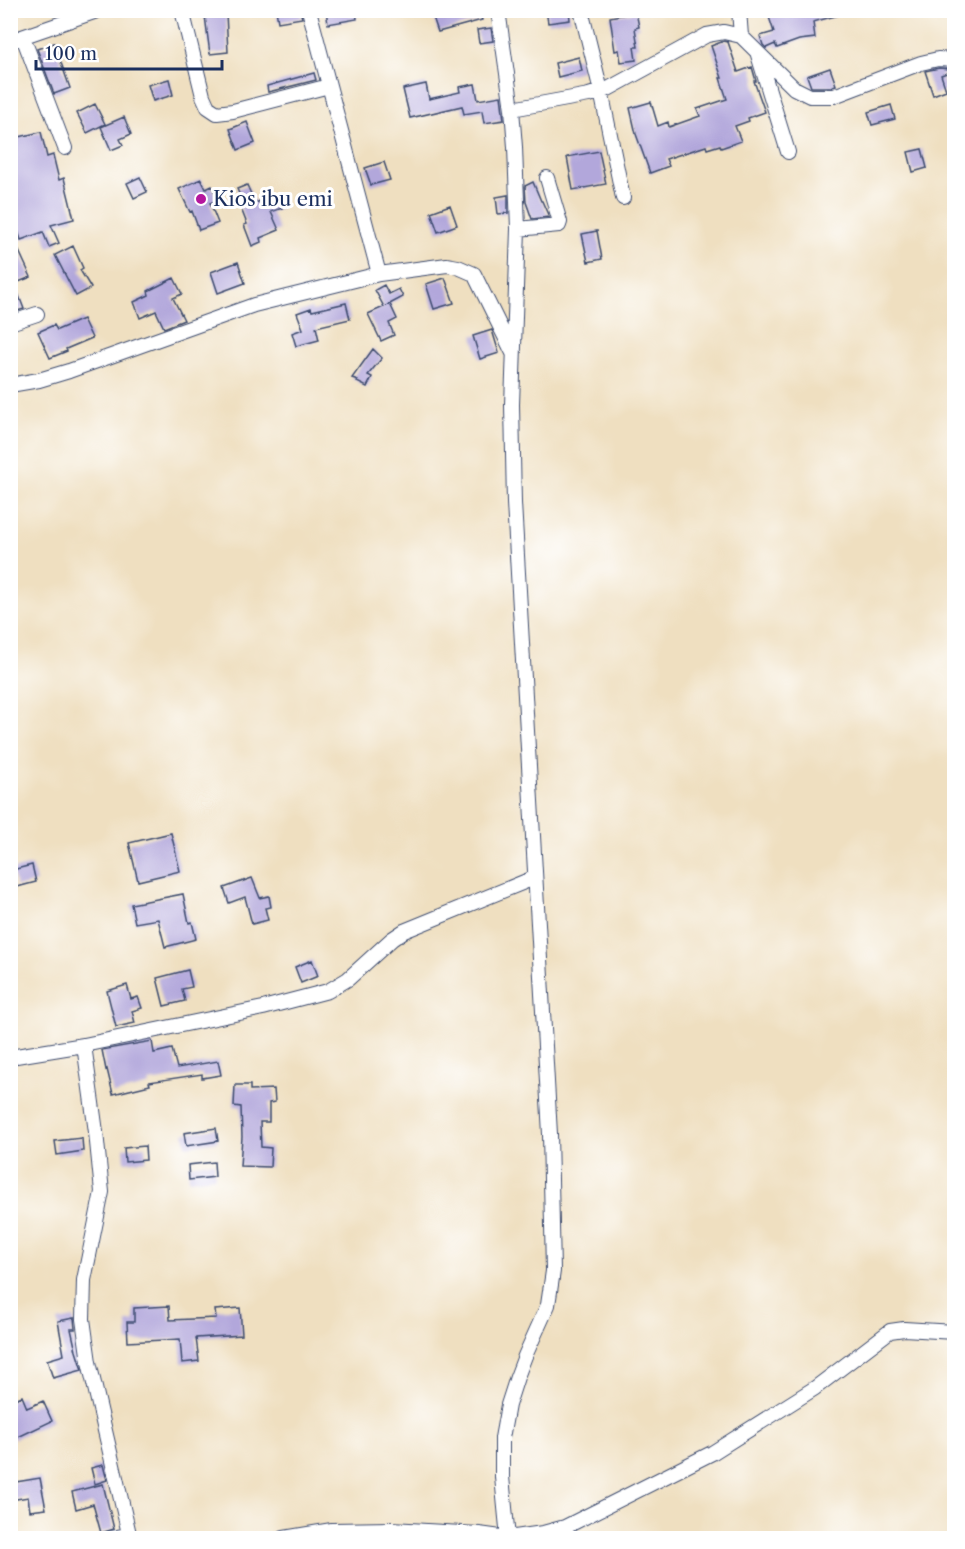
<svg xmlns="http://www.w3.org/2000/svg" width="965" height="1549" viewBox="0 0 965 1549" font-family="'Libre Caslon Text',serif">
  <rect width="100%" height="100%" fill="#fff"/>
  <filter id="ink" filterUnits="userSpaceOnUse"><feTurbulence type="fractalNoise" baseFrequency=".0167" numOctaves="2"/><feDisplacementMap in="SourceGraphic" scale="12" xChannelSelector="R" yChannelSelector="G"/><feConvolveMatrix kernelMatrix="1 2 1 2 8 2 1 2 1" color-interpolation-filters="sRGB"/></filter>
  <filter id="wash" filterUnits="userSpaceOnUse"><feTurbulence type="fractalNoise" baseFrequency=".008" numOctaves="4" result="noise"/><feDisplacementMap in="SourceGraphic" scale="24" xChannelSelector="R" yChannelSelector="G"/><feGaussianBlur stdDeviation="1.35" result="paint"/><feColorMatrix in="noise" values="0 0 0 0 0 0 0 0 0 0 0 0 0 0 0 0 0 1.4 0 .05"/><feComposite in="paint" operator="in"/></filter>
  <g filter="url(#wash)">
    <rect width="100%" height="100%" fill="#efdfc0"/>
    <g id="blocks">
      <!-- building -->
      <path fill="#b2a7db" d="M276 10H300L302 18 278 22Z
        M326 10H356L357 19 328 24Z
        M441 10H479L482 20 438 32 432 14Z
        M546 10H569L570 20 548 23Z
        M779 10H784L786 17 810 10H843V14L813 22 815 38 799 40 777 48 775 44 766 48 763 45 760 36 774 32 768 14Z
        M636 12 639 27 635 28 638 47H634L636 60 621 62 619 50 615 51 610 17Z
        M226 13 228 52 210 54 205 16Z
        M491 28 493 41 479 43 477 30Z
        M724 41 728 42 738 72 752 67 756 81H754L765 112 748 118 749 121 735 126 741 141 721 148 720 145 707 149 706 146 666 159 669 166 650 173 636 134 630 108 651 102 658 126 668 122 669 127 700 116 697 109 727 99 720 78H722L711 46Z
        M54 43 70 88 54 94 37 49Z
        M579 57 582 71 558 77 555 63Z
        M830 68 836 85 830 87H811L807 76Z
        M939 68 949 69 950 72 941 75 946 90 933 95 925 71Z
        M314 73 316 80 268 92 267 86Z
        M169 79 173 95 153 101 148 85Z
        M426 84 429 99 460 92 459 87 475 84 478 100 501 96 504 120 484 123 482 111 464 114 462 106 410 118 403 89Z
        M95 104 105 124 87 133 77 113Z
        M891 105 895 119 872 125 868 112Z
        M124 117 131 134 120 139 123 145 111 150 101 127Z
        M247 122 255 143 238 150 230 129Z
        M41 132 47 157 53 155 59 180 64 178 74 219 51 225 59 243 49 247 43 232 21 240 13 216 10 217V139Z
        M922 149 927 168 913 172 908 152Z
        M599 151 606 184 573 190 567 157Z
        M384 162 390 180 371 185 365 168Z
        M140 177 147 192 134 198 127 183Z
        M201 179 206 189 212 186 218 200 210 203 218 223 199 230 192 211 190 212 179 189Z
        M533 182 541 201H542L549 217 532 219 526 202 525 186Z
        M247 185 255 203 277 195 282 208 271 212 279 230 260 238 261 242 252 246 244 225 247 224 240 206 244 205 237 189Z
        M508 195V213L498 214 496 197Z
        M450 205 457 225 438 232 431 212Z
        M597 231 602 259 588 262 582 234Z
        M73 246 83 268 80 270 91 288 76 296 55 255Z
        M19 251 31 277 16 283 10 270V254Z
        M238 262 245 283 218 293 211 272Z
        M11 275 24 309 10 313V276Z
        M174 278 182 294 173 298 184 320 164 328 156 311 140 318 134 302 149 295 148 291Z
        M445 278 454 303 434 309 426 284Z
        M384 285 389 294 399 289 403 297 386 306 390 304 397 319 389 323 394 335 381 341 368 314 384 307 375 290Z
        M346 303 350 319 316 327 319 340 296 346 292 333 303 329 297 313 311 308 312 311Z
        M83 319 92 338 66 349 67 351 50 358 38 332 54 325 57 330Z
        M492 330 499 353 480 359 473 336Z
        M373 349 382 358 368 375 372 377 367 387 357 382 358 380 352 378Z
        M171 833 180 871 138 881 129 843Z
        M32 865 36 882 17 887 12 870Z
        M252 878 260 898 269 896 271 907 265 908 268 920 252 924 245 897 229 903 224 888Z
        M183 894 189 923 192 922 196 939 165 947 158 919 135 923 131 904Z
        M312 960 318 976 301 983 295 967Z
        M188 970 192 987 182 989 185 1001 164 1006 157 978Z
        M127 985 131 999 138 997 142 1008 132 1011 135 1023 116 1027 107 991Z
        M152 1041 154 1053 172 1049 177 1068 218 1061 221 1075 202 1078V1074L149 1082 150 1085 113 1094 107 1069 106 1070 102 1050Z
        M235 1085H250V1090L274 1089 275 1102 269 1103V1122H260L261 1147 271 1148 270 1167 240 1166 242 1137 241 1107 234 1106Z
        M216 1128 218 1141 186 1146 184 1133Z
        M82 1138 83 1151 57 1155 55 1141Z
        M145 1146 146 1160 125 1162 124 1148Z
        M214 1162 215 1177 189 1180 188 1165Z
        M169 1306 170 1320 216 1318 215 1310 240 1308 242 1335 196 1338 199 1361 182 1363 180 1339 128 1342 127 1322H134V1308Z
        M74 1318 75 1329H71L76 1351 82 1370 53 1378 47 1360 64 1355 58 1321Z
        M22 1396 27 1408 43 1401 52 1421 14 1439 10 1431V1401Z
        M103 1465 107 1480 95 1484 91 1468Z
        M40 1478 46 1509 30 1511 28 1497 10 1500V1483Z
        M103 1484 114 1529 101 1533 93 1504 76 1509 72 1492Z"/>
    </g>
  </g>
  <g filter="url(#ink)">
    <use href="#blocks" fill-opacity="0" stroke="#3b496d" stroke-width="1.5"/>
    <g fill="none" stroke-linecap="round" stroke-linejoin="round">
      <defs>
        <path id="minor" d="M182 10 203 96 208 107 217 113 233 111 329 86
          M309 10 379 274
          M498 10 512 109 515 147 518 229 512 405 514 503 550 1134 553 1271 548 1305 525 1356 517 1377 508 1405 502 1438V1477L508 1538 543 1533 565 1527 712 1453 815 1388 890 1331 904 1329 954 1332
          M581 10 601 91 623 198
          M739 10 741 36
          M23 37 65 148
          M10 41 100 10
          M758 55 788 152
          M512 109 589 95 608 89 707 35 724 32 741 36 794 88 810 96H834L921 63 938 59 954 60
          M518 229 559 225 560 222 547 178
          M10 323 37 314
          M10 385 39 380 69 371 254 305 379 274 447 265 458 267 474 274 513 353
          M84 1045 96 1132 102 1192 84 1280 83 1319 89 1362 130 1538
          M10 1057 84 1045 263 1008 328 991 348 979 392 939 404 931 534 878
          M112 1538 129 1535
          M284 1538 332 1530 392 1529 479 1534 508 1538"/>
      </defs>
      <!-- minor casing -->
      <use href="#minor" stroke="#3b496d" stroke-width="16"/>
      <!-- minor -->
      <use href="#minor" stroke="#fff" stroke-width="14"/>
    </g>
  </g>
  <!-- markers -->
  <circle fill="#b5179e" stroke="#fff" stroke-width="2" cx="201" cy="199" r="6"/>
  <g text-anchor="middle" stroke-width="6" stroke-linejoin="round" paint-order="stroke">
    <!-- poi labels -->
    <g font-size="20" fill="#1b2f5e" stroke="#fff" text-anchor="start">
      <text x="213" y="206">Kios ibu emi</text>
    </g>
  </g>
  <!-- margin -->
  <rect width="965" height="1549" fill="none" stroke="#fff" stroke-width="36"/>
  <!-- scale -->
  <path d="M36 60v9h186v-9" fill="none" stroke="#1b2f5e" stroke-width="3"/>
  <text x="45" y="60" font-size="18" fill="#1b2f5e" stroke="#ffffff" stroke-width="4.5" paint-order="stroke">100 m</text>
</svg>
